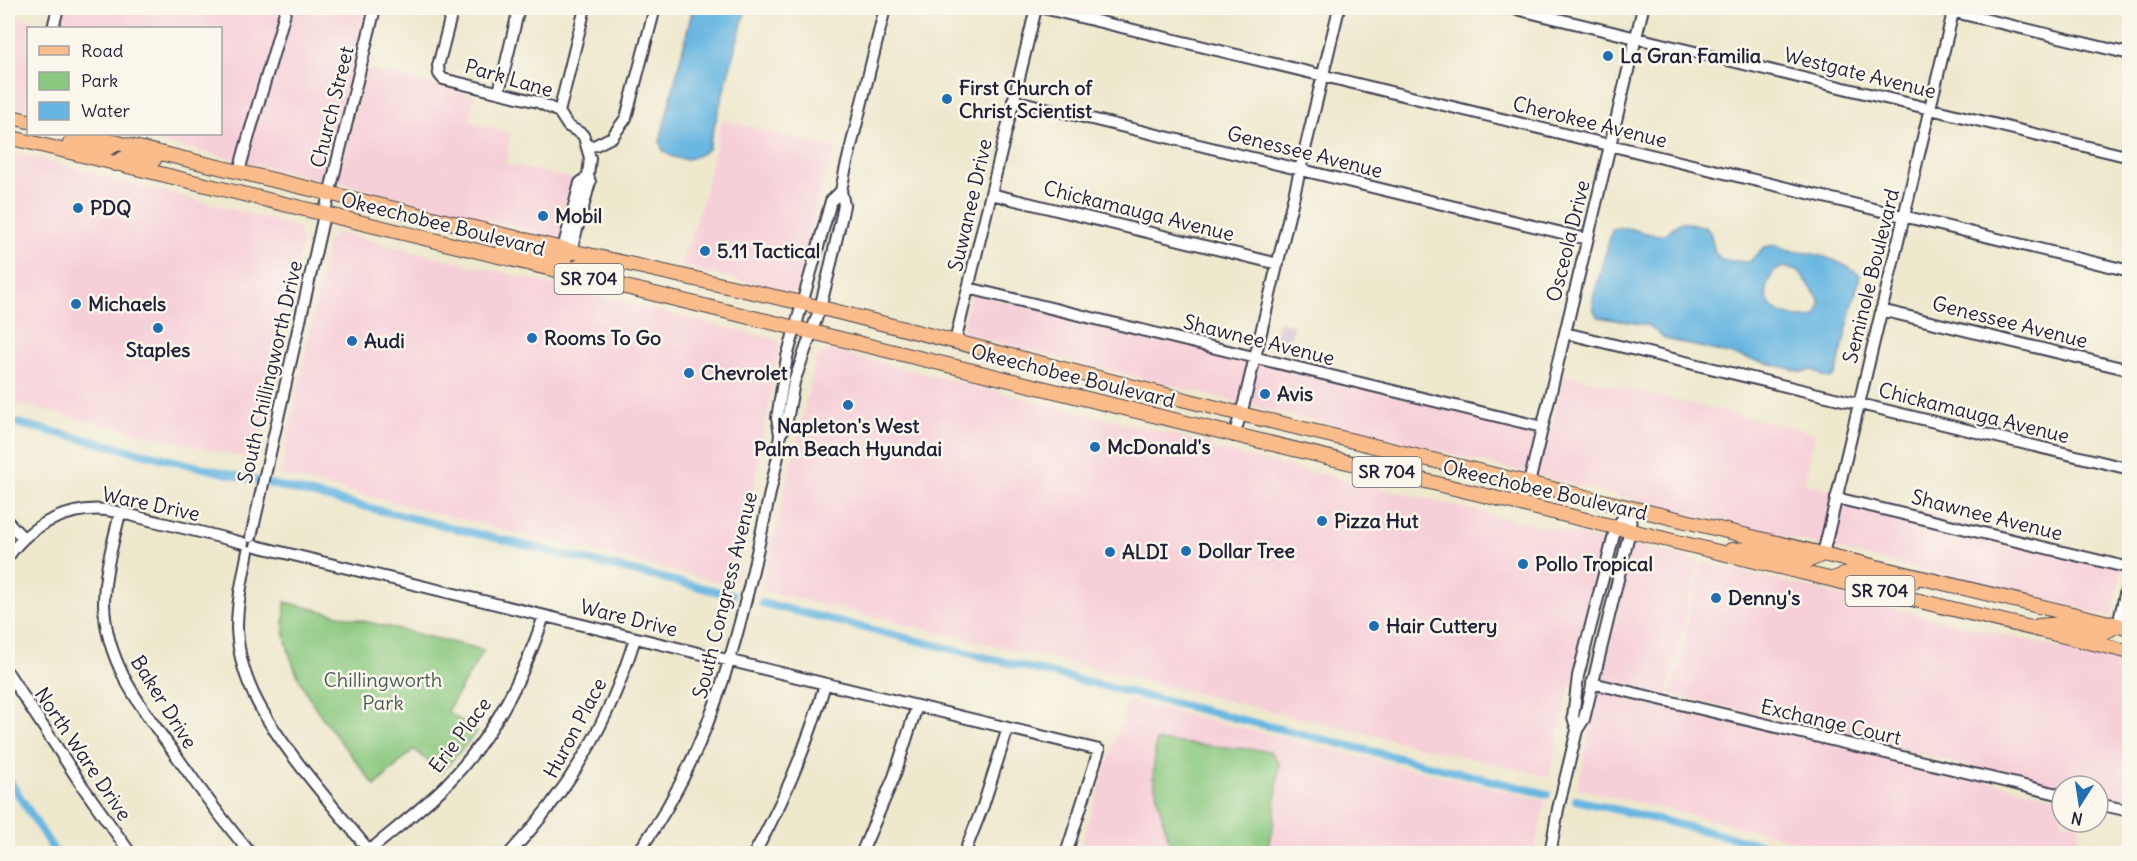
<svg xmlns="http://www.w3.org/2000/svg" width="2137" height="861" viewBox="0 0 2137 861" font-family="Delius,sans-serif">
  <rect width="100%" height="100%" fill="#fbf7ec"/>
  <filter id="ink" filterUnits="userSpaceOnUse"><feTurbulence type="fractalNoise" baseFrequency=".0167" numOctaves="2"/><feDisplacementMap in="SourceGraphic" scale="12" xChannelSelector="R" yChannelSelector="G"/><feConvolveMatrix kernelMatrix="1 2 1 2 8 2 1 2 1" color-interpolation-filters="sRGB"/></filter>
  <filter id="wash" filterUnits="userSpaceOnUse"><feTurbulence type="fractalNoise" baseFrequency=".008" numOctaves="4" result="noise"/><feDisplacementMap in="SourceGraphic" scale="24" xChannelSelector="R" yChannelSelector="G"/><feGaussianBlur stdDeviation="1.35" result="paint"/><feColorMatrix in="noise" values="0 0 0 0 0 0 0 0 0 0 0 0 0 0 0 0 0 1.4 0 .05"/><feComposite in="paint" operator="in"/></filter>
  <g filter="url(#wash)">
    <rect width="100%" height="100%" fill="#eee8cd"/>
    <!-- built -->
    <path fill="#f6cfd8" d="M52 8H368L323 180 125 134H220V28H28V111L8 106V15L48 24Z
      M366 68 475 95 470 122 511 133 506 164 578 180 563 239 338 182Z
      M722 120 837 148 818 197 796 294 681 266 704 196Z
      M8 150 298 227 302 241 255 460 8 402V370L11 356 8 355Z
      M338 233 775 339 780 344 747 526 733 586 280 475 328 239Z
      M971 293 1551 433 1563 374 1815 433 1804 484 1848 493 2124 562 2111 617 962 334Z
      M828 350 1211 444 1214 449 1597 539 1604 550 1549 777 761 590 816 359Z
      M1633 544 1699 561 1665 704 2062 799V822H2082L2075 853H1849L1577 788Z
      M1702 562 2129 665V805L2098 797V786H2062V789L1671 694Z
      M1128 701 1545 801 1534 853 1078 854Z"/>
    <!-- industrial -->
    <path fill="#d1bdca" d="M1278 321 1294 325 1287 353 1271 349Z"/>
    <!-- green -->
    <path fill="#89c87e" stroke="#56755c" stroke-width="1.5" d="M285 602 484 650 447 711 477 732 441 773 414 749 375 786C340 739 295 694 285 635 283 624 285 613 285 602Z
      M1156 741 1270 751 1279 763 1274 822 1266 853H1180L1170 845 1160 808 1153 777Z"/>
    <!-- water -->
    <path fill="#67b6e1" stroke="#446c8e" stroke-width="1.5" fill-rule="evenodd" d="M693 8H746L708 149C692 161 679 163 663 151L660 142Z
      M1682 222 1705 227 1710 232 1715 253 1722 260 1749 262 1764 247 1777 245C1792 255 1793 250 1808 253 1828 256 1845 264 1860 275L1836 374 1831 378 1824 377 1814 370 1804 372 1666 339 1647 325 1598 317 1594 311 1593 299 1612 230C1626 223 1642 235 1658 235 1670 235 1672 225 1682 222ZM1784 267 1799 272 1808 283 1820 301 1819 310 1815 317C1797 320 1764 315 1766 289 1767 283 1771 277 1774 271Z"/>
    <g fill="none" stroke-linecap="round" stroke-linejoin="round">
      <!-- canal -->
      <path stroke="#67b6e1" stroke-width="8" d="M8 421 258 481
        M270 484 732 595
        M762 603 1547 794
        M8 778 56 854
        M1576 800 1801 854"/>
    </g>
  </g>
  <g filter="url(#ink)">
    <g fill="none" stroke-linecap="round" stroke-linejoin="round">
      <defs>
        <path id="minor" d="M453 8 438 66 439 74 443 79 538 102 559 112 568 126 582 134 584 137 590 158 588 176 590 182 571 251
          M1043 8 2130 271
          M1512 8 2130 157
          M1938 8 2130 54
          M53 28 58 8
          M499 92 519 8
          M1013 100 1587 239
          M559 112 585 8
          M588 147 596 145 612 137 626 118 655 8
          M239 172C253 116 272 63 286 8
          M991 194 1278 264
          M563 249 580 183 588 176
          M968 288 1542 427
          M1881 310 2130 370
          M1565 333 2130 469
          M955 342 1036 8
          M780 434 786 426 794 382 820 308 829 272 842 215 844 205 841 191 845 171 885 8
          M1234 436 1244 403 1339 8
          M1529 483 1643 8
          M1836 498 2130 568
          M120 513C113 543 104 572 104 603 105 664 144 711 178 758 201 791 225 823 251 854
          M8 522 23 538
          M251 537 324 215 375 8
          M256 546 1099 750 1066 854
          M248 551C243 577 237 602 237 628 239 684 269 725 302 768 325 797 348 825 372 854
          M1823 554 1954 8
          M8 557C29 525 69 506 107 510 126 513 144 519 162 523 189 529 216 536 243 543
          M2118 625 2130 572
          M8 673 83 787 131 854
          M1592 683 2062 795
          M1577 730 1573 717 1578 676 1616 527 1631 508
          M2098 804 2130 811
          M369 851C395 829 422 809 446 785 493 737 523 679 544 616
          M509 854C570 789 609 723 635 638
          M637 854C724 734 747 597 778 456L780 434 777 418 787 357 831 201 841 191
          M754 854C785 799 808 744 825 684
          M861 854 894 777 917 706
          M964 854 983 806 1008 728
          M1550 854 1558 809 1577 730 1584 719 1630 530 1631 508"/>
        <path id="major" d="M8 116 28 121
          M80 134 571 251 802 303 1241 414 2130 628
          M8 137 2130 652
          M70 143 106 149 119 143
          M115 164C126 153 139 156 154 160
          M503 249 560 259 565 258 571 251
          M569 275 572 269C585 263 596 267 610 269
          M1731 550 1751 549 1805 562 1823 554
          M1832 579 1854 572 1892 581 1913 582
          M2038 626 2061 624 2101 634 2118 625"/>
      </defs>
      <!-- minor casing -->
      <use href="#minor" stroke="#414051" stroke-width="14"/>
      <!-- major casing -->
      <use href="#major" stroke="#414051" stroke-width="16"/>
      <!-- minor -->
      <use href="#minor" stroke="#fff" stroke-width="10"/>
      <!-- major -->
      <use href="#major" stroke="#f9bc8a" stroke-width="14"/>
    </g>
  </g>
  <!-- markers -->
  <g fill="#1f6fb2" stroke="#fbf7ec" stroke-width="2">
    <circle cx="1608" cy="56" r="6"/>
    <circle cx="947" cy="99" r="6"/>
    <circle cx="78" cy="208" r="6"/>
    <circle cx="543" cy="216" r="6"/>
    <circle cx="705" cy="251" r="6"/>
    <circle cx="76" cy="304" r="6"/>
    <circle cx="158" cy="328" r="6"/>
    <circle cx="532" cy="338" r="6"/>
    <circle cx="352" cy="341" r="6"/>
    <circle cx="689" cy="373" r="6"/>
    <circle cx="1265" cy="394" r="6"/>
    <circle cx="848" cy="405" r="6"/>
    <circle cx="1095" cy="447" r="6"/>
    <circle cx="1322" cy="521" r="6"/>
    <circle cx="1186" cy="551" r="6"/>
    <circle cx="1110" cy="552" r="6"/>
    <circle cx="1523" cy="564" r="6"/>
    <circle cx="1716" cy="598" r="6"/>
    <circle cx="1374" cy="626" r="6"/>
  </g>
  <g text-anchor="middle" stroke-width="5" stroke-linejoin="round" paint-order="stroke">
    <!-- shield labels -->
    <g fill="#fbf7ec" stroke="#636270" stroke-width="1.5">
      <rect x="554.5" y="264" width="69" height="30" rx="4.5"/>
      <rect x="1352.5" y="457" width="69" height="30" rx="4.5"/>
      <rect x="1845.5" y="576" width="69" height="30" rx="4.5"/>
    </g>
    <g font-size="18" font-weight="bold" fill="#22223b">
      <text x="589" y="285">SR 704</text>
      <text x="1387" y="478">SR 704</text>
      <text x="1880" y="597">SR 704</text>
    </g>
    <!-- poi labels -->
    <g font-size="20" font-weight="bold" fill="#22223b" stroke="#fbf7ec" text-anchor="start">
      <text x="1620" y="63">La Gran Familia</text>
      <text x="959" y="95">First Church of<tspan x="959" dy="23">Christ Scientist</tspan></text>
      <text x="90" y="215">PDQ</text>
      <text x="555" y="223">Mobil</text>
      <text x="717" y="258">5.11 Tactical</text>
      <text x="88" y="311">Michaels</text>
      <text x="544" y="345">Rooms To Go</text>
      <text x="364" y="348">Audi</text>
      <text x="158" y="357" text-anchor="middle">Staples</text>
      <text x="701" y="380">Chevrolet</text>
      <text x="1277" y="401">Avis</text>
      <text x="848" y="433" text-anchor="middle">Napleton's West<tspan x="848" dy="23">Palm Beach Hyundai</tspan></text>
      <text x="1107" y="454">McDonald's</text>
      <text x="1334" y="528">Pizza Hut</text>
      <text x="1198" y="558">Dollar Tree</text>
      <text x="1122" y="559">ALDI</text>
      <text x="1535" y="571">Pollo Tropical</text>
      <text x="1728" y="605">Denny's</text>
      <text x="1386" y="633">Hair Cuttery</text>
    </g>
    <!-- street labels -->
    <g font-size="20" fill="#22223b" stroke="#fbf7ec">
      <text transform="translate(1860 73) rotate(14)" y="7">Westgate Avenue</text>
      <text transform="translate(509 78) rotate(16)" y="7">Park Lane</text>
      <text transform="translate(332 107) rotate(-76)" y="7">Church Street</text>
      <text transform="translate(1590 122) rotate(14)" y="7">Cherokee Avenue</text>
      <text transform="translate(1305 152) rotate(14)" y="7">Genessee Avenue</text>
      <text transform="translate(970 205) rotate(-77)" y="7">Suwanee Drive</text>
      <text transform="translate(1139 211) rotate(14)" y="7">Chickamauga Avenue</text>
      <text transform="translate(443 224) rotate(14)" y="7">Okeechobee Boulevard</text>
      <text transform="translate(1568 241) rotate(-76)" y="7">Osceola Drive</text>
      <text transform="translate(1871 276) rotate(-76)" y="7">Seminole Boulevard</text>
      <text transform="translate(2010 322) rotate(14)" y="7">Genessee Avenue</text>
      <text transform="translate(1259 340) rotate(14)" y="7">Shawnee Avenue</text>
      <text transform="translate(270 372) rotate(-77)" y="7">South Chillingworth Drive</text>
      <text transform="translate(1073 376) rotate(14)" y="7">Okeechobee Boulevard</text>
      <text transform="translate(1974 413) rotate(14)" y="7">Chickamauga Avenue</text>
      <text transform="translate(1545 490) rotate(13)" y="7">Okeechobee Boulevard</text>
      <text transform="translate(151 504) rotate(12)" y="7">Ware Drive</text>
      <text transform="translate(1987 515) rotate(14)" y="7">Shawnee Avenue</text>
      <text transform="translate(725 595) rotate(-76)" y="7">South Congress Avenue</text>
      <text transform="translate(629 618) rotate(14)" y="7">Ware Drive</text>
      <text transform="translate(164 702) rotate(58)" y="7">Baker Drive</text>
      <text transform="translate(1831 722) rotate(13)" y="7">Exchange Court</text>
      <text transform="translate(575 728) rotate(-62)" y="7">Huron Place</text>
      <text transform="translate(460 735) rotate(-53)" y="7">Erie Place</text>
      <text transform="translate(83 754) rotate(56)" y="7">North Ware Drive</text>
    </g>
    <!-- park labels -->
    <g font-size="20" fill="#465c52" stroke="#fbf7ec">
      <text x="383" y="687">Chillingworth<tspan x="383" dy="23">Park</tspan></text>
    </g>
  </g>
  <!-- margin -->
  <rect width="2137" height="861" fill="none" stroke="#fbf7ec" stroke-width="30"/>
  <!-- legend -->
  <rect x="27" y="27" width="195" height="108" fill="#fbf7ec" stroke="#a4a2a5" stroke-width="1.5"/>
  <rect x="39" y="46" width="30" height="9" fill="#f9bc8a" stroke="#a4a2a5" stroke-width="1.5"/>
  <text x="81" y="57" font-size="18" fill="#22223b">Road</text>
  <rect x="39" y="72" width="30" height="18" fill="#89c87e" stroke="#a4a2a5" stroke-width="1.5"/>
  <text x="81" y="87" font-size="18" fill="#22223b">Park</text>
  <rect x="39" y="102" width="30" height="18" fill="#67b6e1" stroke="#a4a2a5" stroke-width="1.5"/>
  <text x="81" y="117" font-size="18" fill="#22223b">Water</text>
  <!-- north arrow -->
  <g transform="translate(2080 804) rotate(192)"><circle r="28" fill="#fbf7ec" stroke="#a4a2a5" stroke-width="1.5"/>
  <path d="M0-4.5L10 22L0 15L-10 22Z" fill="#1f6fb2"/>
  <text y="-9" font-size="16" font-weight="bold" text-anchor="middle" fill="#22223b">N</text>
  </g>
</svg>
